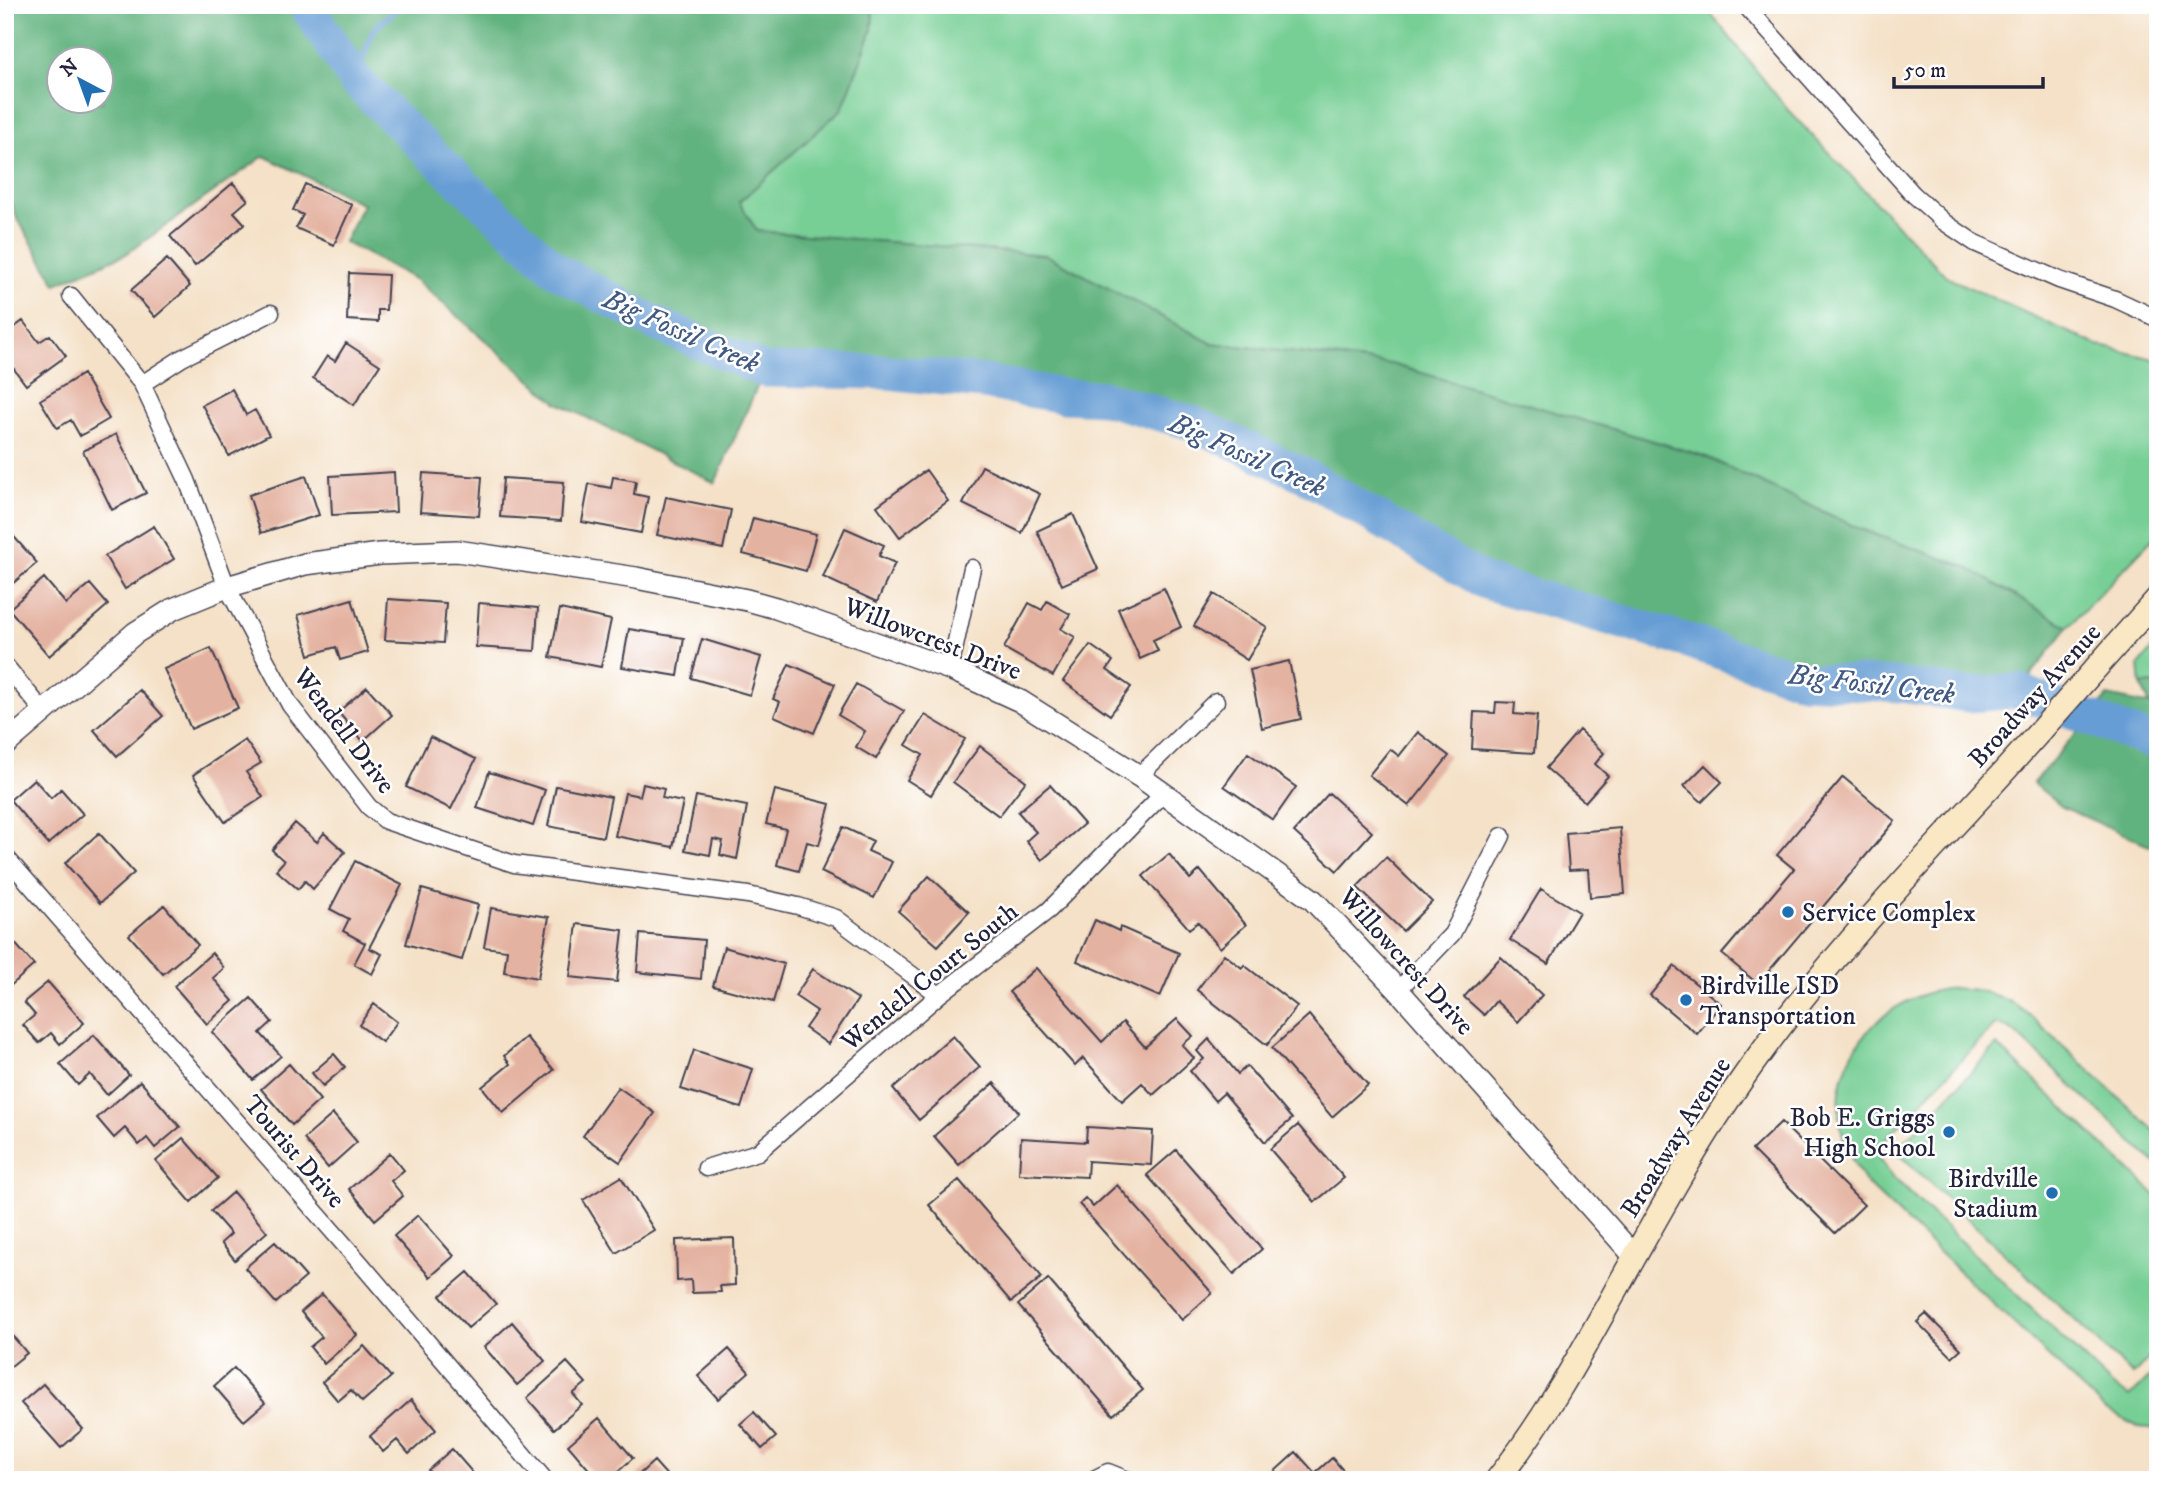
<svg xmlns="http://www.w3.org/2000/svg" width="2163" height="1485" viewBox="0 0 2163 1485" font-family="'IM FELL DW Pica',serif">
  <rect width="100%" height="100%" fill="#fff"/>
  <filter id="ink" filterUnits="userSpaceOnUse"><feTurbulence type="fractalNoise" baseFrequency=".0143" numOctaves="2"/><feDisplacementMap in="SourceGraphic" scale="14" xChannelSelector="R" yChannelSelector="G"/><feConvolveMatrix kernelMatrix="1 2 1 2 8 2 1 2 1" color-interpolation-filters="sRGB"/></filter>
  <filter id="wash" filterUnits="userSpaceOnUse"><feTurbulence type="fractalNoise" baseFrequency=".00686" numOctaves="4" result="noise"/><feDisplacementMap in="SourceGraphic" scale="28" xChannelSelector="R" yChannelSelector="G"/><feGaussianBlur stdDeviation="1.57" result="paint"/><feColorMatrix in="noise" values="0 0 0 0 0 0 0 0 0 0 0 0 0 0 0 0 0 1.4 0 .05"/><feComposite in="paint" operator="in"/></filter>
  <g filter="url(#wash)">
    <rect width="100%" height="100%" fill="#f4e1c7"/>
    <!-- green -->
    <path fill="#77cf95" stroke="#4c7868" stroke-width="2" d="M873 5H1704L1788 110 1948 278 2097 345 2158 360V533L2068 627 1966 567 1860 529 1704 456 1391 364 1211 343 1046 255 757 231 739 202 842 109 872 30Z
      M2158 642V684L2141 685 2139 665Z
      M1953 988C1981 989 2002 995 2025 1011L2158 1134V1166L2022 1039 2010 1029 1996 1024 1875 1150 1891 1175 2113 1386 2130 1397 2158 1369V1429L2138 1427 2104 1409 1865 1182C1855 1165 1844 1147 1841 1127 1828 1055 1884 995 1953 988Z
      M1997 1045 2158 1197V1349L2133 1375 1896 1151Z"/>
    <!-- forest -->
    <path fill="#61b27e" stroke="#426a5c" stroke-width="2" fill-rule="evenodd" d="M5 5H873L872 30 842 109 739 202 757 231 1046 255 1211 343 1391 364 1704 456 1860 529 1966 567 2068 627 2019 691 1803 680 1685 640 1485 582 1304 475 1192 423 1104 398 1064 396 984 382 886 372 764 371 715 483 556 402 415 279 344 242 363 204 264 156 126 254 56 284 16 216 5 186ZM60 60H102V102H60Z
      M2158 684V849L2062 807 2033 783 2108 696 2150 705 2141 685Z"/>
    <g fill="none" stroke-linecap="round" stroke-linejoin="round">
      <!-- stream -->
      <path stroke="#669dd4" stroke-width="6" d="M355 80 373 30 401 5"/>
      <!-- river -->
      <path stroke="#669dd4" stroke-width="35" d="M306 5 355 80 452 174 557 271 654 323 764 370 886 372 984 382 1064 396 1104 398 1192 423 1304 475 1485 582 1685 640 1803 680 1900 685 1968 695 2019 691 2158 744"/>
    </g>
    <g id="blocks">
      <!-- building -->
      <path fill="#e4b2a1" d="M233 183 248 200 234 212 245 224 195 266 170 236Z
        M305 184 352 205 334 245 296 228 303 215 293 210Z
        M167 259 190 286 155 317 131 290Z
        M349 273 388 275 386 310H378V322L347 320Z
        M23 321 39 342 50 335 66 356 26 385 5 357V334Z
        M346 343 380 365 354 405 313 378 327 356 335 361Z
        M83 374 109 419 80 436 71 420 57 428 40 400Z
        M232 389 246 415 255 410 269 435 229 456 202 405Z
        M116 434 146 493 112 510 83 451Z
        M982 466 1040 494 1022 533 963 504Z
        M926 470 948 501 900 537 877 506Z
        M394 472 396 512 332 515 330 476Z
        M423 473 482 477 479 516 420 512Z
        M306 476 319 515 261 533 249 495Z
        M613 477 636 481 634 494 648 497 641 533 582 522 589 484 611 488Z
        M503 478 564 482 561 521 500 517Z
        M666 497 731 510 723 549 657 535Z
        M1073 514 1098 569 1062 585 1037 531Z
        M753 518 816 534 806 571 743 554Z
        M154 526 174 559 125 589 105 556Z
        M845 528 884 545 879 556 895 563 877 602 823 577Z
        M8 530 37 563 5 590V532Z
        M44 578 66 604 90 584 108 605 49 656 9 609Z
        M1164 588 1181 627 1153 640 1158 651 1140 659 1118 609Z
        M1214 594 1267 627 1247 660 1194 626Z
        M352 599 368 652 340 660 336 647 309 655 298 615Z
        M388 599 446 603 443 643 385 640Z
        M1047 601 1070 614 1061 629 1075 637 1053 676 1004 648 1029 603 1042 610Z
        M479 603 538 608 535 651 476 647Z
        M560 609 611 620 601 667 550 657Z
        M629 629 684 638 678 676 622 667Z
        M702 639 761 657 750 695 691 678Z
        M1090 645 1113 661 1107 670 1131 687 1110 715 1063 681Z
        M211 648 238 708 191 729 164 669Z
        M1289 661 1301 719 1262 728 1250 670Z
        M789 664 835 684 814 733 774 716 780 702 773 699Z
        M856 684 904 711 876 759 856 747 865 731 838 715Z
        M367 687 392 715 363 741 338 712Z
        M140 690 163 716 117 756 94 730Z
        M1496 702 1515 703 1514 714 1537 716 1534 753 1472 749 1474 712 1495 713Z
        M925 715 965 739 931 795 907 780 923 755 906 745Z
        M1579 730 1604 753 1595 764 1608 776 1585 802 1546 768Z
        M1418 732 1449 756 1409 806 1369 775 1390 749 1399 756Z
        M430 737 476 759 451 809 406 787Z
        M245 740 261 763 246 772 263 797 225 822 193 775Z
        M980 746 1026 781 999 816 953 782Z
        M1248 753 1296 787 1273 820 1224 786Z
        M1705 765 1722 782 1702 802 1684 786Z
        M489 772 545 790 533 826 477 808Z
        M1843 777 1895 821 1758 984 1722 954 1794 869 1777 855Z
        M34 779 51 798 61 789 83 814 48 844 10 800Z
        M643 784 664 789 662 798 683 802 673 847 615 836 625 793 640 796Z
        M1050 785 1084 824 1042 860 1026 841 1036 832 1018 812Z
        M556 786 611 797 603 837 548 826Z
        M775 790 830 804 819 845 807 842 799 871 777 865 786 829 766 824Z
        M1329 793 1372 832 1337 871 1294 832Z
        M696 796 747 806 737 859 720 855 723 841 713 839 710 855 685 850Z
        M295 823 317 842 324 833 345 852 313 889 305 881 298 889 276 870 284 861 272 850Z
        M843 827 873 841 868 851 892 862 874 898 821 872Z
        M1620 828 1625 894 1590 897 1588 869 1569 870 1566 833Z
        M99 833 134 873 100 903 65 863Z
        M1169 854 1190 879 1200 870 1246 925 1220 948 1198 922 1189 929 1143 876Z
        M1386 857 1432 902 1403 931 1357 887Z
        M355 861 402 885 369 948 382 954 372 974 354 964 365 943 343 931 349 919 330 909Z
        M929 876 969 912 938 946 898 911Z
        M422 889 478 905 462 960 406 944Z
        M1541 889 1579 912 1548 964 1510 940Z
        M164 905 198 945 163 974 129 935Z
        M491 908 549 917 538 978 504 972 507 950 484 947Z
        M1095 920 1119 931 1120 927 1179 953 1160 997 1077 961Z
        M577 924 623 930 617 982 570 977Z
        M5 932 34 965 8 988 5 985Z
        M640 934 704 940 701 979 637 972Z
        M724 947 784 964 773 1002 713 986Z
        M212 953 224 968 213 978 233 1001 207 1024 174 986Z
        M1224 954 1242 968 1244 965 1297 1006 1267 1045 1197 990Z
        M1501 957 1542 995 1518 1022 1496 1001 1484 1015 1464 997Z
        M1674 966 1721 1004 1697 1034 1650 995Z
        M1036 968 1102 1042 1123 1022 1145 1047 1177 1019 1193 1036 1182 1045 1194 1058 1153 1095 1142 1083 1122 1101 1083 1058 1075 1066 1009 992Z
        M813 969 858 999 828 1044 805 1028 817 1011 795 996Z
        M48 982 84 1023 60 1044 51 1033 39 1043 23 1025 35 1015 24 1002Z
        M251 998 272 1022 260 1033 281 1056 253 1080 212 1032Z
        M374 1004 397 1022 382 1042 359 1025Z
        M1309 1015 1368 1085 1332 1117 1272 1048Z
        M94 1035 129 1075 107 1095 90 1074 78 1085 60 1064Z
        M953 1036 980 1067 919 1120 893 1089Z
        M526 1037 554 1070 503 1113 482 1087 510 1064 504 1056Z
        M1209 1039 1238 1074 1247 1066 1292 1119 1265 1142 1224 1093 1215 1101 1190 1071 1204 1059 1197 1051Z
        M694 1050 753 1069 741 1108 681 1089Z
        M334 1054 345 1067 323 1086 312 1073Z
        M289 1064 320 1100 292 1125 261 1089Z
        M140 1081 180 1127 155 1148 147 1138 139 1145 125 1128 114 1138 97 1118Z
        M994 1083 1019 1112 959 1165 934 1136Z
        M618 1087 655 1113 620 1162 583 1136Z
        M333 1114 357 1142 328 1168 304 1139Z
        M1781 1122 1864 1205 1835 1233 1752 1150Z
        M1298 1125 1344 1178 1315 1202 1270 1149Z
        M1087 1127 1153 1131 1151 1165 1088 1161 1087 1177 1019 1174 1021 1138 1086 1142Z
        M183 1138 218 1178 191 1202 156 1161Z
        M1176 1150 1262 1249 1234 1274 1147 1175Z
        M390 1153 404 1170 391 1181 403 1196 375 1220 349 1189Z
        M621 1177 654 1230 616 1253 583 1200Z
        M959 1180 1042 1277 1011 1302 929 1205Z
        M1117 1185 1212 1293 1182 1320 1079 1204 1085 1198 1093 1207Z
        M233 1192 267 1232 235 1260 221 1243 231 1234 211 1211Z
        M418 1215 454 1256 430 1277 394 1236Z
        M734 1238 735 1285 720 1286 721 1292 692 1293 691 1280 677 1281 676 1240Z
        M275 1242 306 1277 276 1303 245 1268Z
        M468 1272 496 1304 468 1328 440 1296Z
        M1048 1279 1143 1390 1113 1415 1018 1305Z
        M322 1294 357 1335 324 1364 310 1347 322 1337 301 1312Z
        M1926 1314 1961 1349 1952 1357 1917 1322Z
        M512 1322 545 1361 517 1385 484 1347Z
        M5 1327 27 1353 5 1371Z
        M364 1346 391 1377 362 1402 351 1390 338 1401 322 1382Z
        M729 1349 749 1372 718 1399 698 1376Z
        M567 1362 586 1383 573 1394 582 1405 554 1429 527 1398Z
        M234 1368 265 1403 244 1421 214 1386Z
        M43 1384 83 1429 61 1448 21 1403Z
        M411 1400 436 1430 409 1454 397 1440 383 1452 370 1436Z
        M754 1412 776 1437 762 1449 740 1424Z
        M599 1418 633 1458 609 1480H598L568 1445Z
        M452 1449 479 1480H436L428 1470Z
        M1296 1452 1315 1473 1332 1458 1352 1480H1281L1274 1472Z
        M654 1461 671 1480H633Z"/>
    </g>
  </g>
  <g filter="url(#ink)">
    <use href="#blocks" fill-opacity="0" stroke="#423f50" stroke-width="2"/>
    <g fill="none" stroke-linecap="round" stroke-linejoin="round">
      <defs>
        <path id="minor" d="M1745 5 1913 194 1944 222 1975 243 2059 280 2115 299 2158 319
          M71 296 142 384 187 480 227 587 290 705 369 807 386 821 514 864 748 895 798 906 836 918 939 995
          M142 384 182 358 271 313
          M5 665 44 712
          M950 669 972 568
          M1139 776 1216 701
          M5 856 362 1265 545 1480
          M1398 990 1452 934 1502 836
          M706 1168 758 1152 939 995 1049 910 1164 793
          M1092 1480 1108 1472 1128 1480"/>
        <path id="tertiary" d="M5 745 135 633 173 609 227 587 305 564 380 554 457 551 636 578 747 600 776 608 950 669 1020 701 1139 776 1313 900 1398 990 1635 1257"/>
        <path id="secondary" d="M1497 1480C1544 1421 1579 1357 1615 1292 1660 1211 1705 1129 1760 1054 1825 964 1901 883 1977 801 2038 735 2097 666 2158 598"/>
      </defs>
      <!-- minor casing -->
      <use href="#minor" stroke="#423f50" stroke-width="19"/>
      <!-- tertiary casing -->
      <use href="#tertiary" stroke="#423f50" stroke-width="24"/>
      <!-- secondary casing -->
      <use href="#secondary" stroke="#423f50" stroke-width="26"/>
      <!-- minor -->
      <use href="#minor" stroke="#fff" stroke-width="16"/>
      <!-- tertiary -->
      <use href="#tertiary" stroke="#fff" stroke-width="21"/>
      <!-- secondary -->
      <use href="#secondary" stroke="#fae7c3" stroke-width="23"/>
    </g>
  </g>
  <!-- markers -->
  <g fill="#1f6fb2" stroke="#fff" stroke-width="2.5">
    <circle cx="1788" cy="912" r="7"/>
    <circle cx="1686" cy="1000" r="7"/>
    <circle cx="1949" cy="1132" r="7"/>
    <circle cx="2052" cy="1193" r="7"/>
  </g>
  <g text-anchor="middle" stroke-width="5" stroke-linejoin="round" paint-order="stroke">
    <!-- street labels -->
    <g font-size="26" fill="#22223b" stroke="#fff">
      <text transform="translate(933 638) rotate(21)" y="9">Willowcrest Drive</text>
      <text transform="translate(2034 695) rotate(-48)" y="9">Broadway Avenue</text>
      <text transform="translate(345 730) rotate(53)" y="9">Wendell Drive</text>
      <text transform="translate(1407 961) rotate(48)" y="9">Willowcrest Drive</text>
      <text transform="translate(929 976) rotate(-39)" y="9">Wendell Court South</text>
      <text transform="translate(1675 1137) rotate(-58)" y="9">Broadway Avenue</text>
      <text transform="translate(295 1151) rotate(49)" y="9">Tourist Drive</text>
    </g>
    <!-- poi labels -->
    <g font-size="26" fill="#22223b" stroke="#fff" text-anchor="start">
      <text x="1802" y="921">Service Complex</text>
      <text x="1700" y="994">Birdville ISD<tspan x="1700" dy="30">Transportation</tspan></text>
      <text x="1935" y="1126" text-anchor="end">Bob E. Griggs<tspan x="1935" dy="30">High School</tspan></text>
      <text x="2038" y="1187" text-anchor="end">Birdville<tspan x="2038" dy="30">Stadium</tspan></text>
    </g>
    <!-- water labels -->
    <g font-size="28" font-style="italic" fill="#415980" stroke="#fff">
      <text transform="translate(682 330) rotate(24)" y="10">Big Fossil Creek</text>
      <text transform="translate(1248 454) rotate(24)" y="10">Big Fossil Creek</text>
      <text transform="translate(1872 683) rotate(7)" y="10">Big Fossil Creek</text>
    </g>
  </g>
  <!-- margin -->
  <rect width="2163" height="1485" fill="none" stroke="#fff" stroke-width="28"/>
  <!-- north arrow -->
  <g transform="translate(80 80) rotate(319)"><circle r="33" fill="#ffffff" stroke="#a7a7b1" stroke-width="2"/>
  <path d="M0-5L12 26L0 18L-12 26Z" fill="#1f6fb2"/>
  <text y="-10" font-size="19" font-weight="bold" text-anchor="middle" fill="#22223b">N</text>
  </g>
  <!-- scale -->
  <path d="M1894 77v10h149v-10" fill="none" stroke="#22223b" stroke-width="3.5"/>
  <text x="1904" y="77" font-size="21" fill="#22223b" stroke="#ffffff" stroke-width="5" paint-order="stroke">50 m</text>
</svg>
